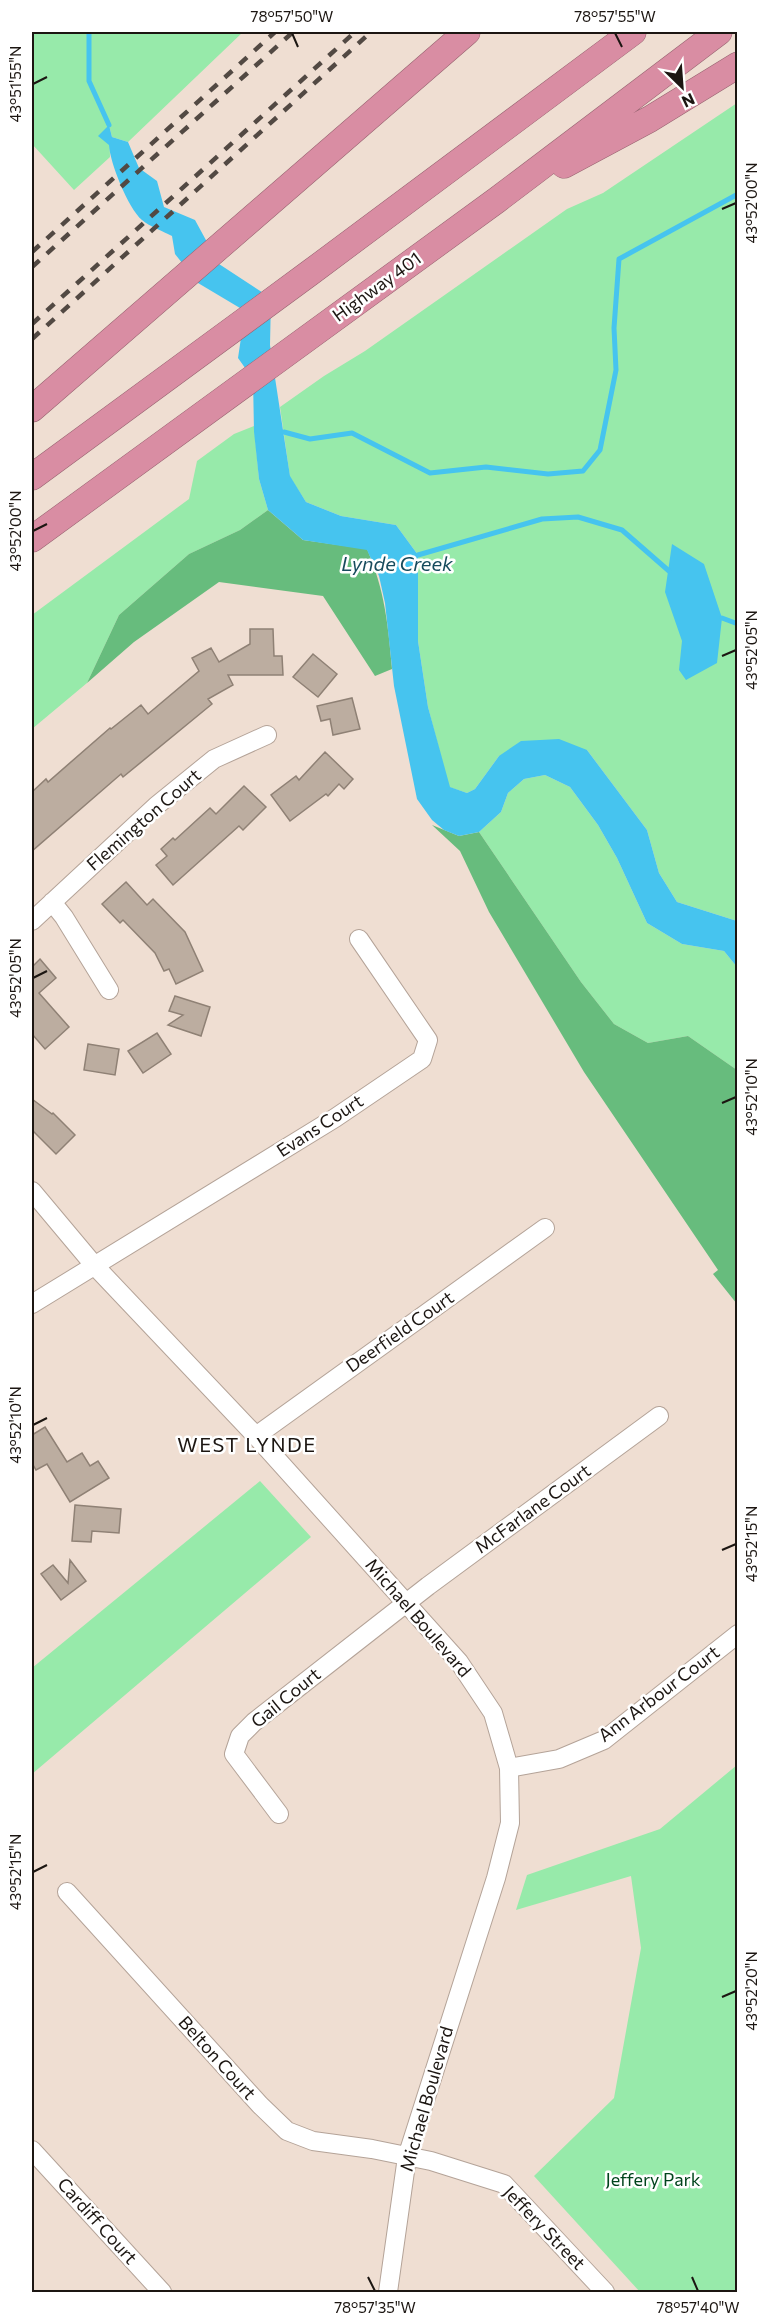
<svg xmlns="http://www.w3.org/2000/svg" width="769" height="2324" viewBox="0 0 769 2324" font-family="Commissioner,sans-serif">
  <rect width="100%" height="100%" fill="#efded2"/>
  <!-- green -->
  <path fill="#97eaaa" d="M32 32H243L128 142 112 137 109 125 110 157 74 190 32 144Z
    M737 103V921L677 902 659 873 647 830 587 750 499 756 475 789 467 793 449 787 428 707 418 641V555L396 525 341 516 306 502 290 477 280 407 324 376 365 351 567 209 603 193Z
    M254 426 259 479 268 510 240 530 189 554 119 615 87 683 32 729V615L189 499 197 461 234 434Z
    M545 775 570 787 598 825 617 858 647 923 682 944 724 951 737 967V1070L688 1036 648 1043 614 1024 581 982 479 832 501 812 508 793 524 779Z
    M260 1481 311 1537 32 1774V1668Z
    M737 1765V2292H640L534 2176 614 2098 641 1948 631 1876 516 1910 527 1875 660 1829Z"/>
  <!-- forest -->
  <path fill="#67bc7d" d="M268 510 303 540 367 549C385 591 388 625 392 669L375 676 323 596 219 582 134 642 87 683 119 615 189 554 240 530Z
    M432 825 459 836 479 832 581 982 614 1024 648 1043 688 1036 737 1070V1304L713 1274 718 1270 584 1072 489 912 460 851Z"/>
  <!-- water -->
  <path fill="#46c4ef" d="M109 125 112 137 128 142 139 168 157 181 164 207 195 220 219 264 271 298 270 345 290 476 306 502 341 516 396 525 418 555V641L428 707 450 787 467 793 475 789 499 756 521 741 559 739 587 750 647 830 659 873 677 902 737 921V967L724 951 682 944 647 923 617 858 598 825 570 787 545 775 524 779 508 793 501 812 479 832 459 836 444 830 432 820 417 799 394 686 385 603 379 576 367 550 303 540 268 510 259 479 254 432 253 379 238 358 245 311 198 283 175 254 172 236C163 231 150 227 142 220 128 208 110 163 109 145L98 136Z
    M672 544 704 564 722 618 717 663 686 680 679 670 682 641 665 592Z"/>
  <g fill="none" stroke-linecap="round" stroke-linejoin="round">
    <!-- stream -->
    <path stroke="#46c4ef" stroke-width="5" d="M89 32V81L109 125
      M284 432 310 439 352 433 430 473 486 467 548 474 583 471 600 450 616 370 614 328 619 259 738 194
      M418 555 542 519 578 517 622 530 669 571
      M722 618 738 624"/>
  </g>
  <!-- building -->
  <path fill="#bcada0" stroke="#8f8175" stroke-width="1.5" d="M250 629H273L274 656H282L283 675H228L233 685 208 699 212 704 123 777 121 774 32 851V792L46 779 48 782 110 728 111 729 141 705 148 714 199 671 192 658 211 648 219 662 250 644Z
    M313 654 337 674 318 697 293 677Z
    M352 698 360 729 333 735 330 719 321 721 317 706Z
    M325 752 353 779 344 789 339 784 328 796 326 794 290 821 271 795 296 776 299 780Z
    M244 786 266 807 243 830 239 826 173 885 156 865 167 856 161 849 173 838 175 840 210 808 216 814Z
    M126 882 147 905 153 899 185 932 203 971 176 984 169 969 164 971 155 953 123 920 120 923 102 904Z
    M40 959 56 978 39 993 69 1027 45 1049 32 1034V967Z
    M175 996 210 1007 201 1036 168 1025 183 1015 169 1011Z
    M157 1033 171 1054 143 1073 128 1051Z
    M88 1044 119 1049 115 1075 84 1070Z
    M32 1099 52 1114 53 1113 75 1135 56 1154 32 1130Z
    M45 1427 67 1462 82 1453 90 1466 98 1461 109 1478 70 1502 47 1464 36 1470 32 1463V1435Z
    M75 1505 121 1509 119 1533 92 1531 91 1542 72 1541Z
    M70 1560 86 1581 61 1600 41 1574 53 1565 68 1583Z"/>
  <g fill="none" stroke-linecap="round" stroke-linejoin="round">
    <defs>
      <path id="minor" d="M52 902 64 917 109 990
        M32 921 156 806 214 759 267 735
        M32 1191 94 1265 256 1436 459 1662 493 1713 509 1768 510 1823 496 1878 407 2157 388 2292
        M32 1304 335 1118 422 1059 428 1040 359 939
        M256 1436 545 1228
        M509 1768 559 1759 604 1740 738 1634
        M279 1814 234 1754 240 1736 254 1722 428 1586 659 1416
        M67 1892 260 2105 287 2131 313 2141 372 2149 431 2161 504 2184 605 2292
        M32 2150 162 2292"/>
      <path id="highway" d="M564 165 650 119 738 65
        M32 409 467 32
        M32 477 311 272 633 32
        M32 539 497 200 719 32"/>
    </defs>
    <!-- minor casing -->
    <use href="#minor" stroke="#b4a398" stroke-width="20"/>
    <!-- highway casing -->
    <use href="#highway" stroke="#976370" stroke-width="27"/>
    <!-- minor -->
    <use href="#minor" stroke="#fff" stroke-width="18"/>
    <!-- highway -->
    <use href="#highway" stroke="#d98da3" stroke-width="26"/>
    <!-- rail -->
    <path stroke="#524943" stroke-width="4.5" stroke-dasharray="10 10" stroke-linecap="butt" d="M32 252 275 32
      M32 267 293 32
      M32 324 355 32
      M32 339 371 32"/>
  </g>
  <!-- ticks -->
  <path fill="none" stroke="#1c1612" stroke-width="2" d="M292 33 298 47M615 33 622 47M33 84 47 77M722 209 736 203M33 531 47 524M722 656 736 650M33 978 47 971M722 1103 736 1097M33 1425 47 1418M722 1550 736 1544M33 1872 47 1865M722 1997 736 1991M368 2277 375 2291M692 2277 698 2291"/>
  <g text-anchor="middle" stroke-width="5" stroke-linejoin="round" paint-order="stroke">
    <!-- street labels -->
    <g font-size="18" fill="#1c1612" stroke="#fff">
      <text transform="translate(377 287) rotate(-36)" y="6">Highway 401</text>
      <text transform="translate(144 820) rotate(-41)" y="6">Flemington Court</text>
      <text transform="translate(320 1126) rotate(-33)" y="6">Evans Court</text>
      <text transform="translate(400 1332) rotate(-35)" y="6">Deerfield Court</text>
      <text transform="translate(533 1509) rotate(-36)" y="6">McFarlane Court</text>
      <text transform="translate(418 1618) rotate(49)" y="6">Michael Boulevard</text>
      <text transform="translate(659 1694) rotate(-37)" y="6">Ann Arbour Court</text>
      <text transform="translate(286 1698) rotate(-39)" y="6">Gail Court</text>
      <text transform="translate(217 2058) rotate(48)" y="6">Belton Court</text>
      <text transform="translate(427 2099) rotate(-74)" y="6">Michael Boulevard</text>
      <text transform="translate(97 2221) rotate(48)" y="6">Cardiff Court</text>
      <text transform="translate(544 2228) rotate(46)" y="6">Jeffery Street</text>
    </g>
    <!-- park labels -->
    <g font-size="18" fill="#00441c" stroke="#fff">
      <text x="653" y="2186">Jeffery Park</text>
    </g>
    <!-- water labels -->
    <g font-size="20" font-style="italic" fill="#174b5d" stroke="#fff">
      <text x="397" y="571">Lynde Creek</text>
    </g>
    <!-- neighbourhood labels -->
    <g font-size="20" letter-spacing="1.5" fill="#1c1612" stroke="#fff">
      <text x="247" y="1452">WEST LYNDE</text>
    </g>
  </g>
  <!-- border -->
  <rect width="769" height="2324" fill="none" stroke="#ffffff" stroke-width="66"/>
  <!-- north arrow -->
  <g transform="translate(682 87) rotate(155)" stroke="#ffffff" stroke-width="4.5" paint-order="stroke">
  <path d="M0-4.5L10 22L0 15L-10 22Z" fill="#1c1612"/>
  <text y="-9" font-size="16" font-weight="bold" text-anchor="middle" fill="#1c1612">N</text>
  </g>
  <rect x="33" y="33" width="703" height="2258" fill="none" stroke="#1c1612" stroke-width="2"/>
  <g font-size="15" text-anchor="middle" fill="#1c1612">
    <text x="292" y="22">78°57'50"W</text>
    <text x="615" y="22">78°57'55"W</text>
    <text transform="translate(16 84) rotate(-90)" y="5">43°51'55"N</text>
    <text transform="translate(752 203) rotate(-90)" y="5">43°52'00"N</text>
    <text transform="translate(16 531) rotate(-90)" y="5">43°52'00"N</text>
    <text transform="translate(752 650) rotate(-90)" y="5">43°52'05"N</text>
    <text transform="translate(16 978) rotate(-90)" y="5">43°52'05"N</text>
    <text transform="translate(752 1097) rotate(-90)" y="5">43°52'10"N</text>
    <text transform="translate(16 1425) rotate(-90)" y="5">43°52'10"N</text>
    <text transform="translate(752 1544) rotate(-90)" y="5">43°52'15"N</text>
    <text transform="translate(16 1872) rotate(-90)" y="5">43°52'15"N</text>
    <text transform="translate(752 1991) rotate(-90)" y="5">43°52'20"N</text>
    <text x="375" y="2313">78°57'35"W</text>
    <text x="698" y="2313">78°57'40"W</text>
  </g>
</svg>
